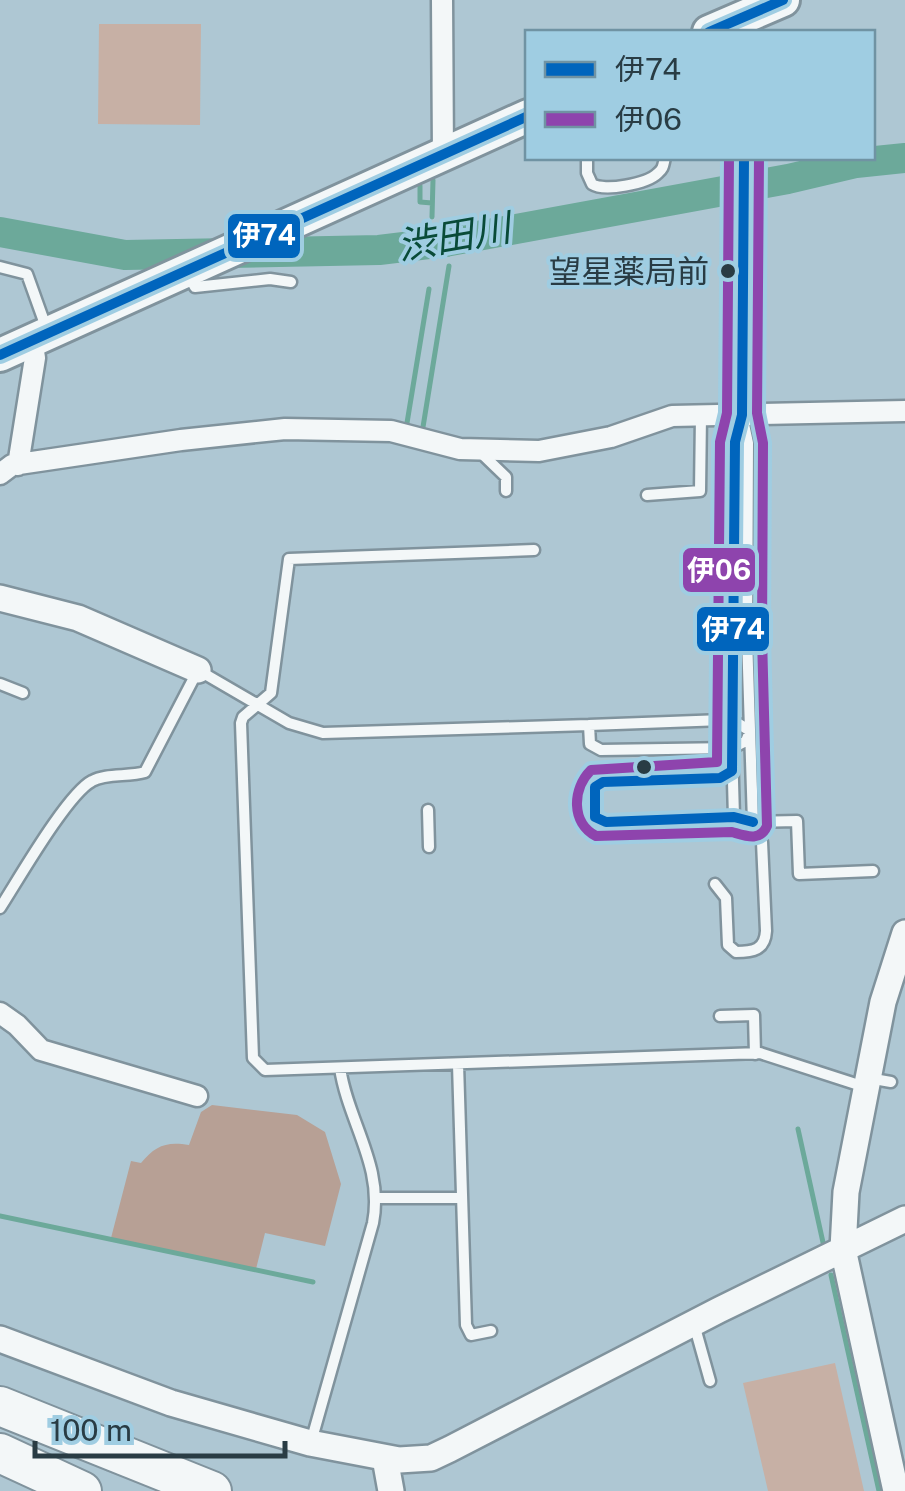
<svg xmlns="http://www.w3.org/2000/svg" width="905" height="1491" viewBox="0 0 905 1491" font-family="'Public Sans','Noto Sans JP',sans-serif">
  <rect width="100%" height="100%" fill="#aec7d3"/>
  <!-- green -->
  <path fill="#c7b0a5" d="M99 24H201L200 125 98 124Z
    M835 1363 864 1491H768L743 1383Z"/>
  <!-- forest -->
  <path fill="#b7a095" d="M212 1105 297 1115 325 1132 341 1184 325 1246 265 1233 256 1269 111 1238 131 1161 141 1163C155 1146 166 1141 189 1145L201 1112Z"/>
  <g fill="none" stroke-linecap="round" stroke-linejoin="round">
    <!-- stream -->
    <path stroke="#6ca99a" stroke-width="5" d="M420 186V202L432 203
      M432 217 433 180
      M445 242 449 254
      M423 427 449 266
      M406 429 429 289
      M798 1129 824 1247
      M0 1216 313 1282
      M831 1275 879 1491"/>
    <!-- river -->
    <path stroke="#6ca99a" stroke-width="30" d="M0 232 125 255 379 250 445 242 788 179 856 163 905 158"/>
    <defs>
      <path id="service" d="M587 158V173L592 184C604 192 647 184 658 173 664 168 663 165 665 158
        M0 267 27 274 46 327
        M189 276 195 287 270 279 291 282
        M480 452 506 477V491
        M647 495 700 491 701 415
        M534 550 289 559 271 693 243 717 241 723 253 1058 265 1070 760 1053 865 1087
        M0 684 23 693
        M723 720 739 724 750 731 746 741 732 748 601 750 590 744 589 725 723 720 731 711
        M733 766 727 777 720 778 598 783C590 793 589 811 599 821L606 822 734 817 753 822 797 821 799 874 873 871
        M428 810 429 847
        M734 817 731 711 735 442 741 419
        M715 884 726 898 728 945 736 952C753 952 765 950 766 931L762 842 753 822 747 637 748 443 742 415
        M0 908C17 882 67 794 92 781 106 773 129 777 145 772L198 670 289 723 323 733 589 725
        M720 1016 754 1015 755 1054
        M458 1064 466 1325 471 1335 491 1331
        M868 1078 891 1082
        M377 1198H462
        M694 1324 710 1381
        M311 1442 373 1223C384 1166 348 1122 340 1068"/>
      <path id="minor" d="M442 0 443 155
        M18 465 35 358 32 340
        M0 474 12 465 181 440 285 429 391 431 460 449 539 451 611 437 672 416 905 411
        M0 1013 17 1025 41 1050 197 1096"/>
      <path id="tertiary" d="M742 415 744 158
        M0 598 78 618 198 670
        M0 1339 171 1403 310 1443 399 1460 431 1458 450 1449 719 1310 905 1219
        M385 1458 391 1491
        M896 1491 843 1249 846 1192 883 1002 905 933"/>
      <path id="trunk" d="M709 32 783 0
        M0 355 528 116"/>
      <path id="motorway" d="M0 1406 212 1491
        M0 1453 82 1491"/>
    </defs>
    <!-- service casing -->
    <use href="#service" stroke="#80939d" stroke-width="15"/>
    <!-- minor casing -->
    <use href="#minor" stroke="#80939d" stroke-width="25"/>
    <!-- tertiary casing -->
    <use href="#tertiary" stroke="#80939d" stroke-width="30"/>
    <!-- trunk casing -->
    <use href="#trunk" stroke="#80939d" stroke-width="38"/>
    <!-- motorway casing -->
    <use href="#motorway" stroke="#80939d" stroke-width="42"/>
    <!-- service -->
    <use href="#service" stroke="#f3f7f8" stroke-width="10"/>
    <!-- minor -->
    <use href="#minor" stroke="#f3f7f8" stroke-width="20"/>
    <!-- tertiary -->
    <use href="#tertiary" stroke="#f3f7f8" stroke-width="25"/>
    <!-- trunk -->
    <use href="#trunk" stroke="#f3f7f8" stroke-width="32"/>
    <!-- motorway -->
    <use href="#motorway" stroke="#f3f7f8" stroke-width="38"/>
    <defs>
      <path id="bus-1" d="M709 32 783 0
        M744 158 742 415 735 442 732 771 720 778 603 782 595 787V817L606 822 734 817 753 822
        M0 355 528 116"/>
      <path id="bus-2" d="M729 158 727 413 720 442 717 762 591 770C572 789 571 823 596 836L732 832C746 836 760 842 767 826L762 637 763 443 757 413 759 158"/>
    </defs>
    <!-- bus-1 casing -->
    <use href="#bus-1" stroke="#9fcde2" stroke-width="18"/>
    <!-- bus-2 casing -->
    <use href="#bus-2" stroke="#9fcde2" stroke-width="18"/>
    <!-- bus-1 -->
    <use href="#bus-1" stroke="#0065bd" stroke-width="10"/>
    <!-- bus-2 -->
    <use href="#bus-2" stroke="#8e44ad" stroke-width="10"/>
  </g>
  <!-- markers -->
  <g fill="#293c44" stroke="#9fcde2" stroke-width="4">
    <circle cx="728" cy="271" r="9"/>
    <circle cx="644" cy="767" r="9"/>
  </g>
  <g text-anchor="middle" stroke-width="8" stroke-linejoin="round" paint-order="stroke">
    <!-- bus labels -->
    <g font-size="32" fill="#293c44" stroke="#9fcde2" text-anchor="end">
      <text x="709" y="283">望星薬局前</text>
    </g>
    <!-- water labels -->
    <g font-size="38" font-style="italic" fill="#094b38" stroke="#9fcde2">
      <text transform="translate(454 237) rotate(-10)" y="13">渋田川</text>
    </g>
  </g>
  <g stroke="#9fcde2" stroke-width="4">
    <rect x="226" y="212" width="76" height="48" rx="10" fill="#0065bd"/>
    <rect x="681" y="546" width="76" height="48" rx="10" fill="#8e44ad"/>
    <rect x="695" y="605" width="76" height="48" rx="10" fill="#0065bd"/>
  </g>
  <g font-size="28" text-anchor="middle" font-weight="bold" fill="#fff">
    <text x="264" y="245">伊74</text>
    <text x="719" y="580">伊06</text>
    <text x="733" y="639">伊74</text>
  </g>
  <!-- legend -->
  <rect x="525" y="30" width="350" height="130" fill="#9fcde2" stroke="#7093a3" stroke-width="2.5"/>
  <rect x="545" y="62" width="50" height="15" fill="#0065bd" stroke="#7093a3" stroke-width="2.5"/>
  <text x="615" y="80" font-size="30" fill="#293c44">伊74</text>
  <rect x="545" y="112" width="50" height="15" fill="#8e44ad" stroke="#7093a3" stroke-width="2.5"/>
  <text x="615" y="130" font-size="30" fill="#293c44">伊06</text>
  <!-- scale -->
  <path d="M35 1441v15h250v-15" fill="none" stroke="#293c44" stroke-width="5"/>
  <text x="50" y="1441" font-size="30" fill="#293c44" stroke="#9fcde2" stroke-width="8" paint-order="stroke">100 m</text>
</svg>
